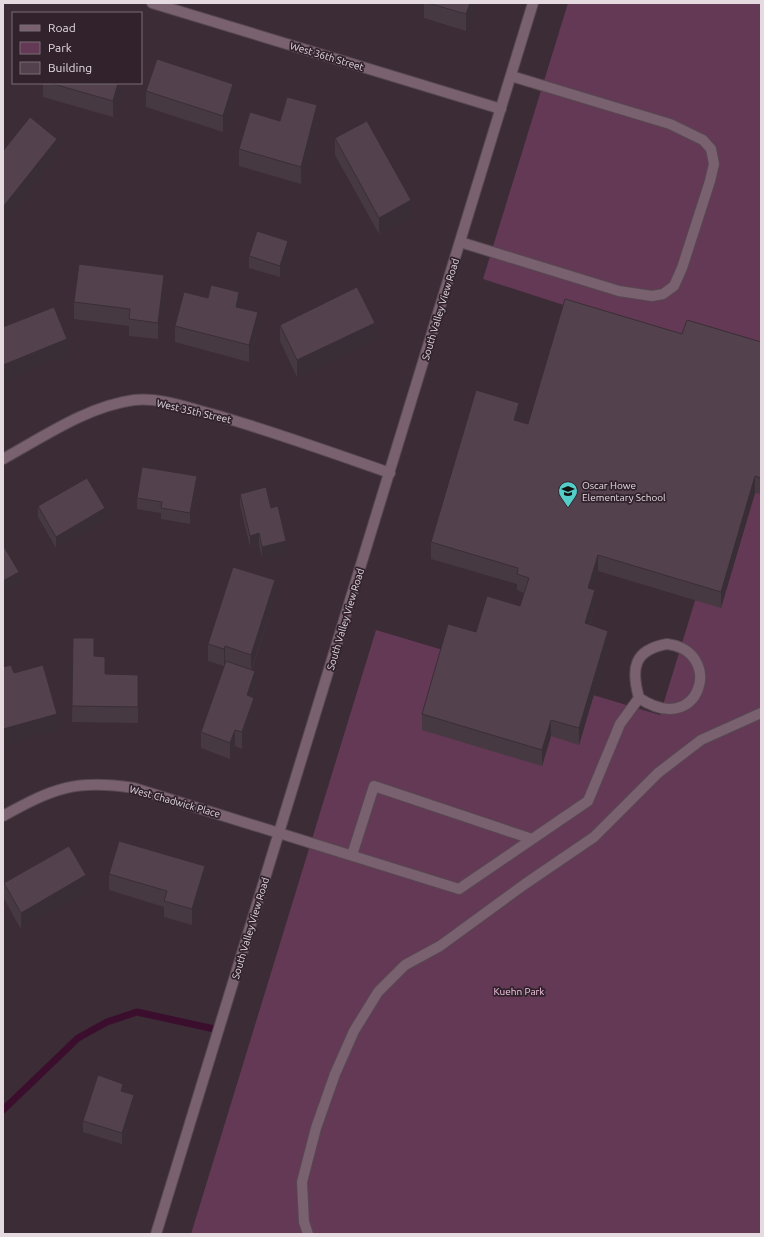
<svg xmlns="http://www.w3.org/2000/svg" width="764" height="1237" viewBox="0 0 764 1237" font-family="Ubuntu,sans-serif">
  <rect width="100%" height="100%" fill="#3c2c36"/>
  <!-- green -->
  <path fill="#633955" d="M568 3H761V369L483 279Z
    M761 385V1234H191L376 630 660 715Z"/>
  <g fill="none" stroke-linecap="round" stroke-linejoin="round">
    <!-- stream -->
    <path stroke="#3b0e2e" stroke-width="7" d="M3 1110 78 1038 107 1022 137 1012 219 1030"/>
    <defs>
      <path id="minor" d="M152 3 501 109
        M460 242 619 291 652 296 663 294 674 286 682 268 710 181 714 164 711 149 703 140 670 124 511 76
        M3 459C43 437 88 406 134 400 159 397 188 408 212 414 272 431 330 452 390 473
        M667 644C725 651 701 739 639 698 631 669 633 650 667 644Z
        M3 816C54 788 75 779 134 788L459 889 588 801 620 724 639 698
        M352 855 374 786 532 839
        M156 1234 533 3
        M308 1234 304 1222 302 1182 316 1128 335 1074 354 1031 378 992 405 965 440 946 525 884 594 837 658 773 701 740 761 713"/>
    </defs>
    <!-- minor casing -->
    <use href="#minor" stroke="#574851" stroke-width="12"/>
    <!-- minor -->
    <use href="#minor" stroke="#796170" stroke-width="10"/>
  </g>
  <!-- wall -->
  <path fill="#473942" d="M424 3H475L466 31 424 18Z
    M43 83H122V87L113 117 43 97Z
    M146 91 233 100 223 132 146 107Z
    M280 121 317 122 301 184 239 166V149Z
    M335 138 411 217 379 234 335 155Z
    M288 252 280 277 249 268V256Z
    M164 292 158 339 129 336V326L74 319V302Z
    M239 308 258 329 249 362 175 342V326Z
    M280 325 375 339 297 377 280 341Z
    M682 334 761 342V494L755 493 721 608 598 571 592 589 595 606 590 625 608 647 579 745 551 736 542 766 422 730V714L476 632 520 606 524 593 517 590V584L431 559V542L519 420V422L528 424Z
    M197 487 190 524 161 519V513L137 509V498Z
    M240 494 271 508 286 553 262 558 259 545 250 547 240 505Z
    M38 506 105 520 56 548 38 517Z
    M275 596 252 670 255 687 252 697 254 714 242 749 235 746 230 759 201 748V732L226 663H225L224 666 208 661V644Z
    M73 638 94 656 105 674 138 675V723L72 722Z
    M109 874 205 883 192 925 164 917V907L109 890Z
    M4 883 86 892 21 929 4 899Z
    M123 1091 134 1106 122 1144 83 1132V1121Z"/>
  <!-- shaded-wall -->
  <path fill="#3a2e36" d="M470 3H475L466 31V14Z
    M118 83H122V87L113 117V101Z
    M233 84V100L223 132V116Z
    M317 105V122L301 184V167Z
    M57 139V155L3 223V207Z
    M411 200V217L379 234V218Z
    M288 241V252L280 277V266Z
    M164 275V292L158 339V323Z
    M239 292V309L236 307Z
    M258 312V329L249 362V345Z
    M375 323V339L297 377V360Z
    M67 339V356L3 382V365Z
    M519 403V420L514 437V420Z
    M197 476V487L190 524V513Z
    M755 476V493L721 608V592Z
    M105 508V520L56 548V537Z
    M259 533V545L250 547V536Z
    M286 541V553L262 558V547Z
    M598 555V571L588 604V588Z
    M19 572V584L3 593V581Z
    M275 580V596L251 671V655Z
    M595 590V606L585 640V623Z
    M608 631V647L579 745V728Z
    M225 646V663L224 666V649Z
    M255 671V687L247 711V695Z
    M254 698V714L242 749V732Z
    M57 714V730L3 746V729Z
    M551 720V736L542 766V750Z
    M235 730V746L230 759V743Z
    M205 866V883L192 925V909Z
    M86 875V892L21 929V913Z
    M5 924V940L3 941V925Z
    M123 1084V1095L121 1091Z
    M134 1095V1106L122 1144V1133Z"/>
  <!-- building -->
  <path fill="#53424d" stroke="#3a2e36" d="M428 3H470L466 14Z
    M157 59 233 84 223 116 146 91Z
    M50 83H118L113 101Z
    M287 97 317 105 301 167 239 149 250 112 280 121Z
    M30 117 57 139 3 207V151Z
    M367 121 411 200 379 218 335 138Z
    M257 231 288 241 280 266 249 256Z
    M79 264 164 275 158 323 129 319 130 309 74 302Z
    M211 285 239 292 236 307 258 312 249 345 175 326 184 292 208 298Z
    M357 287 375 323 297 360 280 325Z
    M565 299 682 334 687 320 761 342V478L755 476 721 592 598 555 588 588 595 590 585 623 608 631 579 728 551 720 542 750 422 714 448 624 476 632 487 596 520 606 529 578 517 574 518 568 431 542 476 390 519 403 514 420 528 424Z
    M54 307 67 339 3 365V327Z
    M142 467 197 476 190 513 161 508 162 502 137 498Z
    M87 478 105 508 56 537 38 506Z
    M266 487 271 508 278 506 286 541 262 547 259 533 250 536 240 494Z
    M3 545 19 572 3 581Z
    M233 567 275 580 251 655 225 646 224 649 208 644Z
    M73 638H94V656L105 657V674L138 675V707L72 706Z
    M226 661 255 671 247 695 254 698 242 732 235 730 230 743 201 732Z
    M11 665 14 673 43 665 57 714 3 729V667Z
    M119 841 205 866 192 909 164 901 167 891 109 874Z
    M69 846 86 875 21 913 4 883Z
    M98 1075 123 1084 121 1091 134 1095 122 1133 83 1121Z"/>
  <!-- icons -->
  <defs>
    <symbol id="school-pin" viewBox="-11 -11 22 30"><path d="M0 17L-7.5 6A9.5 9.5 0 1 1 7.5 6Z" fill="#54cdc8" stroke="#31222c"/><path d="M0-5L7-2L0 1L-7-2ZM-4 1L0 2.5L4 1V4Q0 6-4 4Z" fill="#111"/></symbol>
  </defs>
  <g fill-rule="evenodd">
    <use href="#school-pin" x="557" y="480" width="22" height="30"/>
  </g>
  <g text-anchor="middle" stroke-width="3.5" stroke-linejoin="round" paint-order="stroke">
    <!-- street labels -->
    <g font-size="10" fill="#e4dae0" stroke="#31222c">
      <text transform="translate(327 56) rotate(17)" y="4">West 36th Street</text>
      <text transform="translate(440 309) rotate(-73)" y="4">South Valley View Road</text>
      <text transform="translate(194 411) rotate(13)" y="4">West 35th Street</text>
      <text transform="translate(345 619) rotate(-73)" y="4">South Valley View Road</text>
      <text transform="translate(175 801) rotate(16)" y="4">West Chadwick Place</text>
      <text transform="translate(250 928) rotate(-73)" y="4">South Valley View Road</text>
    </g>
    <!-- poi labels -->
    <g font-size="10" fill="#e4dae0" stroke="#31222c" text-anchor="start">
      <text x="582" y="489">Oscar Howe<tspan x="582" dy="12">Elementary School</tspan></text>
    </g>
    <!-- park labels -->
    <g font-size="10" fill="#f7c7e5" stroke="#31222c">
      <text x="519" y="995">Kuehn Park</text>
    </g>
  </g>
  <!-- border -->
  <rect width="764" height="1237" fill="none" stroke="#e4dae0" stroke-width="8"/>
  <!-- legend -->
  <rect x="12" y="12" width="130" height="72" fill="#31222c" stroke="#796c74"/>
  <rect x="20" y="25" width="20" height="6" fill="#796170" stroke="#796c74"/>
  <text x="48" y="32" font-size="12" fill="#e4dae0">Road</text>
  <rect x="20" y="42" width="20" height="12" fill="#633955" stroke="#796c74"/>
  <text x="48" y="52" font-size="12" fill="#e4dae0">Park</text>
  <rect x="20" y="62" width="20" height="12" fill="#53424d" stroke="#796c74"/>
  <text x="48" y="72" font-size="12" fill="#e4dae0">Building</text>
</svg>
